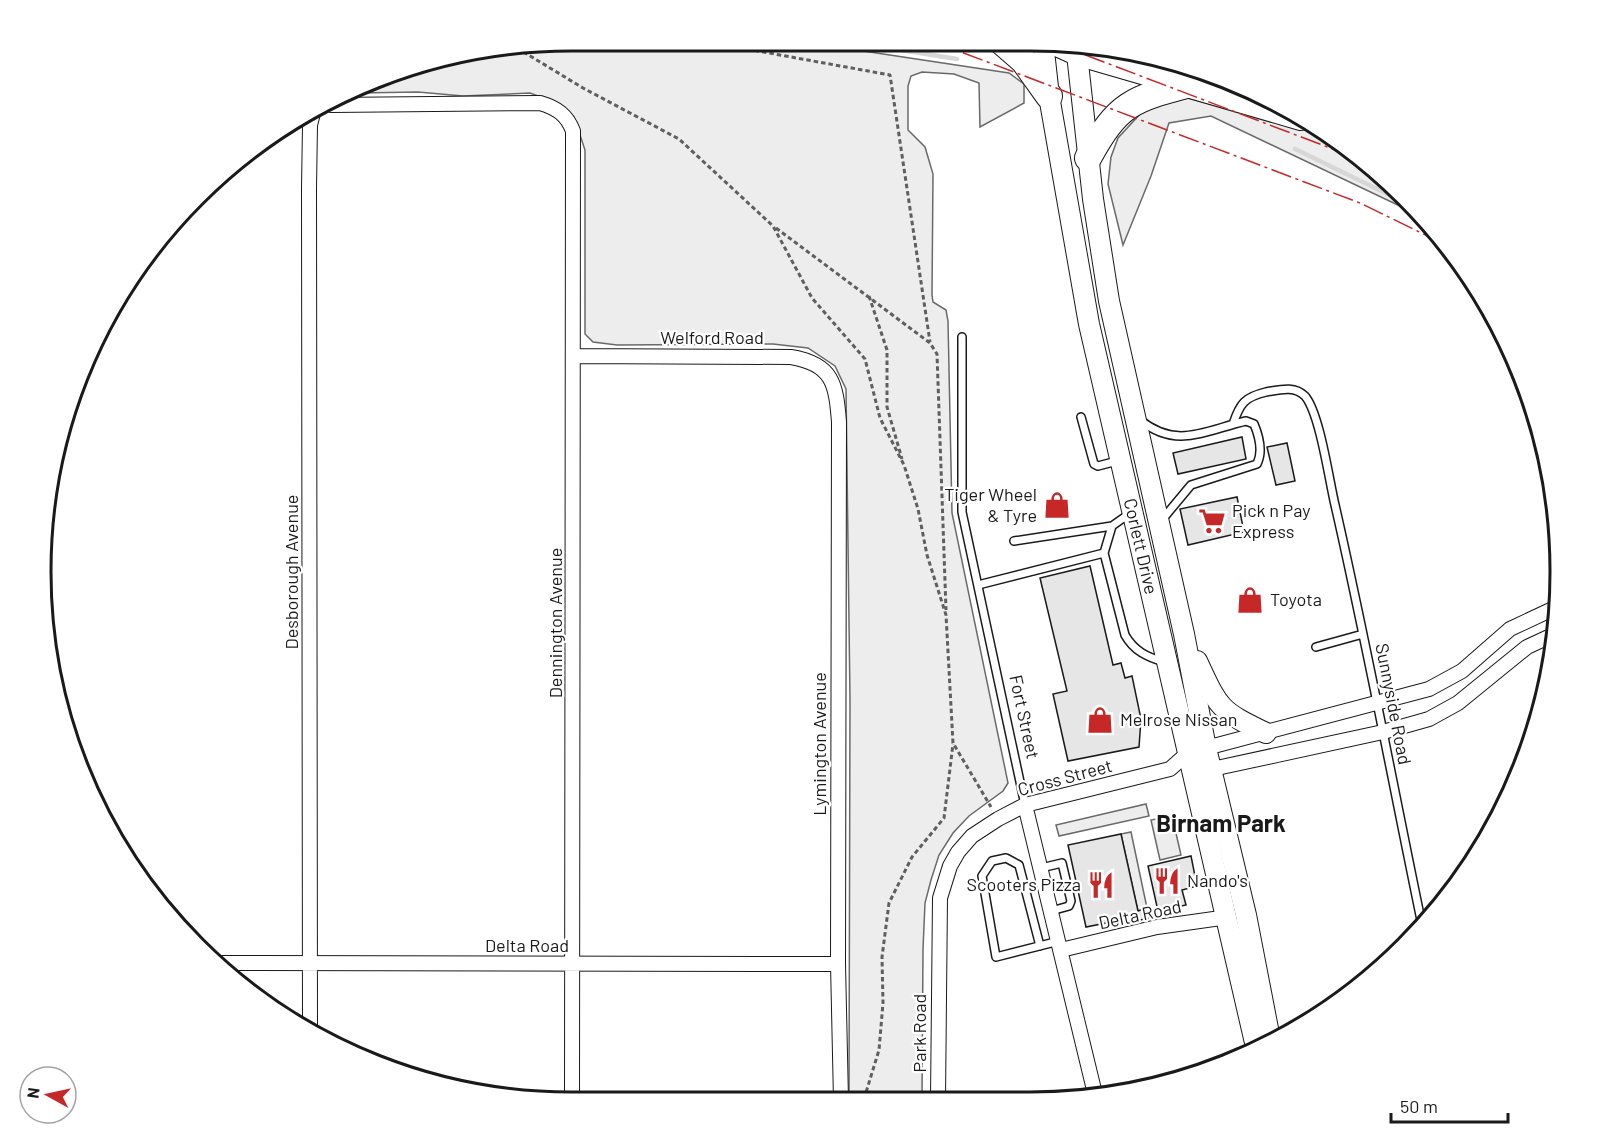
<svg xmlns="http://www.w3.org/2000/svg" width="1601" height="1143" viewBox="0 0 1601 1143" font-family="Barlow,sans-serif">
  <rect width="100%" height="100%" fill="#fff"/>
  <!-- built -->
  <path fill="#ededed" stroke="#6a6a6a" stroke-width="1.5" d="M572 41H797L1009 73 1024 84V103L980 127 979 83 954 74 922 72 911 76 908 86V130L925 147 933 174 932 295 933 302 946 310 948 321 952 513 1008 783 1003 791 969 816 953 833 939 855 931 880 925 903 923 949 922 1099H849L850 699 846 389 835 366 808 348 773 344 617 345 593 342 585 334V150L574 117 554 102 530 93 463 96 418 92 358 93 434 59Z
    M1181 96 1322 134 1423 217 1211 116 1169 123 1151 176 1123 245 1108 184 1111 157 1118 138 1142 112Z
    M1146 804 1149 816 1059 836 1056 825Z
    M1172 816 1181 855 1160 860 1151 820Z
    M1131 832 1147 908 1138 911 1121 834Z"/>
  <g fill="none" stroke-linecap="round" stroke-linejoin="round">
    <!-- stream -->
    <path stroke="#d7d7d7" stroke-width="4.5" d="M845 41 957 59
      M1295 149 1406 203"/>
  </g>
  <!-- building -->
  <path fill="#e6e6e6" stroke="#1a1a1a" stroke-width="1.5" d="M1242 437 1246 459 1178 474 1173 453Z
    M1287 443 1295 481 1276 485 1267 447Z
    M1237 497 1244 532 1188 545 1180 509Z
    M1090 566 1113 665 1121 663 1125 678 1132 676 1141 719 1139 747 1068 761 1053 694 1067 691 1040 578Z
    M1121 834 1138 911 1147 908 1149 918 1127 923 1126 919 1086 927 1068 845Z
    M1191 856 1197 886 1182 890 1186 905 1158 911 1148 866Z"/>
  <g fill="none" stroke-linecap="round" stroke-linejoin="round">
    <defs>
      <path id="service" d="M962 337V512L1025 805
        M1081 417 1094 464 1098 466 1117 461
        M1140 420C1177 450 1206 430 1246 421L1254 424C1259 436 1263 452 1257 464L1191 485 1161 521
        M1233 424C1240 403 1245 397 1266 392 1279 390 1294 385 1305 396 1320 414 1329 480 1335 505 1367 645 1393 785 1422 925
        M1129 514 1112 526 1104 553 1125 635C1134 651 1147 657 1164 662
        M1014 541 1112 526
        M978 585 1104 553
        M1316 647 1363 634
        M1041 868 1062 863 1071 901 1069 906 1051 911
        M1040 946 1019 865 1006 858 992 861 982 876 996 957 1059 941"/>
      <path id="minor" d="M331 105 540 103C557 108 567 115 573 131L572 1101
        M574 356 791 357C833 364 836 384 839 422L838 964 841 1100
        M1203 771 1383 732 1429 719 1458 703 1527 647 1555 634
        M1025 805 1096 1098
        M1061 950 1157 927 1228 917
        M217 963 838 964
        M310 1031 309 188 310 125 313 113
        M938 1099 940 898 950 866 958 852 972 836 998 819 1025 805 1170 769 1188 753 1206 748 1429 689 1462 671 1510 629 1559 606"/>
      <g id="secondary">
        <path id="s1" d="M1043 42 1049 96 1089 324 1256 1047"/>
        <path d="M1076 45 1093 199 1109 301 1184 634 1206 748 1246 915 1270 1039"/>
        <path d="M1197 661C1219 708 1218 710 1266 733"/>
      </g>
      <path id="motorway" d="M1001 41 1024 61 1049 96
        M1057 43 1077 52 1301 117
        M1088 158C1118 103 1132 99 1191 84"/>
    </defs>
    <!-- service casing -->
    <use href="#service" stroke="#1a1a1a" stroke-width="10"/>
    <!-- minor casing -->
    <use href="#minor" stroke="#1a1a1a" stroke-width="16"/>
    <!-- secondary casing -->
    <use href="#secondary" stroke="#1a1a1a" stroke-width="22"/>
    <!-- motorway casing -->
    <use href="#motorway" stroke="#1a1a1a" stroke-width="28"/>
    <!-- path -->
    <path stroke="#5f5f5f" stroke-width="3" stroke-dasharray="4.5 3" stroke-linecap="butt" d="M703 41 890 75 930 342
      M517 48 583 88 679 139 773 226 812 298 865 359 880 418 904 465 918 509 927 555 946 615 953 743 991 807
      M776 228 930 343 937 354 946 610
      M869 296 887 350V407L902 459
      M864 1099 879 1050 883 1003 882 957 889 903 912 857 944 818 953 744"/>
    <!-- service -->
    <use href="#service" stroke="#fff" stroke-width="7"/>
    <!-- minor -->
    <use href="#minor" stroke="#fff" stroke-width="14"/>
    <!-- secondary -->
    <use href="#secondary" stroke="#fff" stroke-width="20"/>
    <!-- motorway -->
    <use href="#motorway" stroke="#fff" stroke-width="26"/>
    <!-- power -->
    <path stroke="#c62828" stroke-width="1.5" stroke-dasharray="21 4.5 3 4.5" stroke-linecap="butt" d="M932 41 1360 203 1446 245
      M1054 43 1346 154"/>
  </g>
  <!-- icons -->
  <defs>
    <symbol id="shop-bare" viewBox="-9 -9 18 18"><path d="M-5-2.5h2.3a2.7 3.5 0 0 1 5.4 0H5L5.5 6h-11ZM-1.5-2.5h3a1.5 2.3 0 0 0-3 0Z" fill="#c62828" stroke="#fff" stroke-width="2.5" paint-order="stroke"/></symbol>
    <symbol id="supermarket-bare" viewBox="-9 -9 18 18"><path d="M-6-5.5h2.5l.6 2H6L4.5 2H-2.5L-4.4-4H-6ZM-1.5 3.2a1.3 1.3 0 1 0 .1 0ZM3 3.2a1.3 1.3 0 1 0 .1 0Z" fill="#c62828" stroke="#fff" stroke-width="2.5" paint-order="stroke"/></symbol>
    <symbol id="restaurant-bare" viewBox="-9 -9 18 18"><path d="M-5-6h1v4h1v-4h1v4h1v-4h1v5L-1.5 .5V6h-2V.5L-5-1ZM5-6V6H3V1.5H1.5Q1.5-4 5-6Z" fill="#c62828" stroke="#fff" stroke-width="2.5" paint-order="stroke"/></symbol>
  </defs>
  <g fill-rule="evenodd">
    <use href="#shop-bare" x="1038" y="486" width="38" height="38"/>
    <use href="#supermarket-bare" x="1193" y="502" width="38" height="38"/>
    <use href="#shop-bare" x="1231" y="581" width="38" height="38"/>
    <use href="#shop-bare" x="1081" y="701" width="38" height="38"/>
    <use href="#restaurant-bare" x="1148" y="862" width="38" height="38"/>
    <use href="#restaurant-bare" x="1082" y="866" width="38" height="38"/>
  </g>
  <g text-anchor="middle" stroke-width="4.5" stroke-linejoin="round" paint-order="stroke">
    <!-- street labels -->
    <g font-size="18" fill="#1a1a1a" stroke="#fff">
      <text x="712" y="344">Welford Road</text>
      <text dy="6" stroke="none"><textPath href="#s1" startOffset="514">Corlett Drive</textPath></text>
      <text transform="translate(292 572) rotate(-90)" y="6">Desborough Avenue</text>
      <text transform="translate(556 623) rotate(-90)" y="6">Dennington Avenue</text>
      <text transform="translate(1393 704) rotate(79)" y="6">Sunnyside Road</text>
      <text transform="translate(1024 717) rotate(78)" y="6">Fort Street</text>
      <text transform="translate(820 744) rotate(-90)" y="6">Lymington Avenue</text>
      <text transform="translate(1065 778) rotate(-15)" y="6">Cross Street</text>
      <text transform="translate(1140 915) rotate(-12)" y="6">Delta Road</text>
      <text x="527" y="952">Delta Road</text>
      <text transform="translate(920 1033) rotate(-90)" y="6">Park Road</text>
    </g>
    <!-- poi labels -->
    <g font-size="18" fill="#1a1a1a" stroke="#fff" text-anchor="start">
      <text x="1037" y="501" text-anchor="end">Tiger Wheel<tspan x="1037" dy="21">&amp; Tyre</tspan></text>
      <text x="1232" y="517">Pick n Pay<tspan x="1232" dy="21">Express</tspan></text>
      <text x="1270" y="606">Toyota</text>
      <text x="1120" y="726">Melrose Nissan</text>
      <text x="1187" y="887">Nando's</text>
      <text x="1081" y="891" text-anchor="end">Scooters Pizza</text>
    </g>
    <!-- district labels -->
    <g font-size="24" font-weight="bold" fill="#1a1a1a" stroke="#fff">
      <text x="1221" y="832">Birnam Park</text>
    </g>
  </g>
  <!-- crop -->
  <path d="M0 0H1601V1143H0ZM571 51H1030A520 520 0 0 1 1550 571V572A520 520 0 0 1 1030 1092H571A520 520 0 0 1 51 572V571A520 520 0 0 1 571 51Z" fill="#fff" fill-rule="evenodd"/>
  <path fill="none" stroke="#1a1a1a" stroke-width="3" d="M571 51H1030A520 520 0 0 1 1550 571V572A520 520 0 0 1 1030 1092H571A520 520 0 0 1 51 572V571A520 520 0 0 1 571 51Z"/>
  <!-- north arrow -->
  <g transform="translate(48 1095) rotate(278)"><circle r="28" fill="#ffffff" stroke="#a3a3a3" stroke-width="1.5"/>
  <path d="M0-4.5L10 22L0 15L-10 22Z" fill="#c62828"/>
  <text y="-9" font-size="16" font-weight="bold" text-anchor="middle" fill="#1a1a1a">N</text>
  </g>
  <!-- scale -->
  <path d="M1391 1113v9h117v-9" fill="none" stroke="#1a1a1a" stroke-width="3"/>
  <text x="1400" y="1113" font-size="18" fill="#1a1a1a" stroke="#ffffff" stroke-width="4.5" paint-order="stroke">50 m</text>
</svg>
